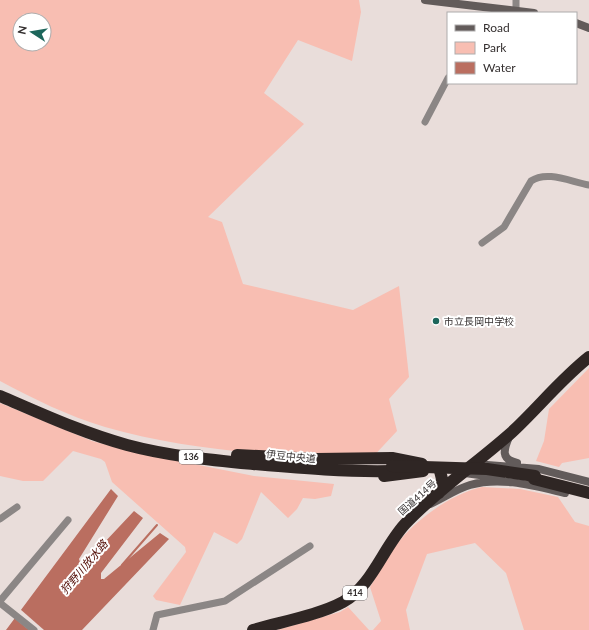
<svg xmlns="http://www.w3.org/2000/svg" width="589" height="630" viewBox="0 0 589 630" font-family="Lato,'Noto Sans JP',sans-serif">
  <rect width="100%" height="100%" fill="#e9ddda"/>
  <!-- green -->
  <path fill="#f8beb2" fill-rule="evenodd" d="M0 0H359L361 12 352 61 298 40 264 93 304 124 208 217 222 222 243 284 353 310 399 286 409 377 389 399 397 431 369 461C280 455 191 452 105 427 68 416 34 399 0 381ZM20 20H44V44H20Z
    M589 368V458L562 463 559 467 536 461 544 441 549 409Z
    M0 403 92 441 133 452 254 476 334 484 331 496 315 499 303 498 297 509 288 518 261 492 242 539 237 544 214 532 180 605 156 600 153 596 186 552 185 547 112 482 105 462 101 459 73 451 43 481H23L0 476Z
    M482 487 520 489 558 497 575 522 589 526V630H524L506 573 475 543 427 554 406 610 410 630H373L381 621 370 587C380 571 389 552 402 538 421 516 454 493 482 487Z
    M348 607 369 630H277L340 612Z"/>
  <!-- water -->
  <path fill="#ba6e60" d="M111 489 118 496 79 559 80 562H86L134 511 143 518 101 573V579H104L160 533 169 539 82 630H6Z"/>
  <!-- pier -->
  <path fill="#e9ddda" d="M20 609 44 630H29L13 617Z"/>
  <g fill="none" stroke-linecap="round" stroke-linejoin="round">
    <!-- stream -->
    <path stroke="#ba6e60" stroke-width="2" d="M122 565 157 525"/>
    <!-- street -->
    <path stroke="#8b8685" stroke-width="7" d="M516 11V0
      M425 122 448 78
      M482 243 504 227 531 181C547 170 571 182 589 185
      M0 519 17 507
      M0 601 68 520
      M0 603 34 630
      M153 630 157 615 225 601 310 546"/>
    <!-- secondary -->
    <path stroke="#625b5a" stroke-width="8" d="M425 0 534 13
      M576 23 589 28
      M509 437C504 449 500 459 517 463
      M487 465 539 469 589 482
      M465 473 501 478
      M430 504C444 498 456 489 470 485 501 476 535 486 565 493"/>
    <!-- highway -->
    <path stroke="#2f2624" stroke-width="12" d="M0 396C42 414 83 433 127 445 168 456 211 460 253 464 300 468 345 472 392 471
      M237 455 317 459 392 458 422 464
      M384 476 423 471
      M534 479 589 493
      M439 493 442 479 440 471
      M253 630C280 622 319 615 343 602 372 586 383 548 405 524 437 490 476 464 511 433 537 409 561 379 589 357"/>
    <!-- highway-bridge -->
    <path stroke="#2f2624" stroke-width="12" d="M392 466 487 469 535 476"/>
  </g>
  <!-- markers -->
  <circle fill="#1d665b" stroke="#fff" stroke-width="1.5" cx="436" cy="321" r="4"/>
  <g text-anchor="middle" stroke-width="4" stroke-linejoin="round" paint-order="stroke">
    <!-- shield labels -->
    <g fill="#fff" stroke="#726e6e" stroke-width="1">
      <rect x="179" y="450" width="24" height="14" rx="3"/>
      <rect x="343" y="586" width="24" height="14" rx="3"/>
    </g>
    <g font-size="9" font-weight="bold" fill="#353030">
      <text x="191" y="460">136</text>
      <text x="355" y="596">414</text>
    </g>
    <!-- poi labels -->
    <g font-size="10" fill="#353030" stroke="#fff" text-anchor="start">
      <text x="444" y="325">市立長岡中学校</text>
    </g>
    <!-- street labels -->
    <g font-size="10" fill="#353030" stroke="#fff">
      <text transform="translate(291 456) rotate(6)" y="4">伊豆中央道</text>
      <text transform="translate(417 497) rotate(-42)" y="4">国道414号</text>
    </g>
    <!-- water labels -->
    <g font-size="11" font-style="italic" fill="#500902" stroke="#fff">
      <text transform="translate(84 567) rotate(-50)" y="4">狩野川放水路</text>
    </g>
  </g>
  <!-- legend -->
  <rect x="447" y="12" width="130" height="72" fill="#ffffff" stroke="#aeacac"/>
  <rect x="455" y="25" width="20" height="6" fill="#625b5a" stroke="#aeacac"/>
  <text x="483" y="32" font-size="12" fill="#353030">Road</text>
  <rect x="455" y="42" width="20" height="12" fill="#f8beb2" stroke="#aeacac"/>
  <text x="483" y="52" font-size="12" fill="#353030">Park</text>
  <rect x="455" y="62" width="20" height="12" fill="#ba6e60" stroke="#aeacac"/>
  <text x="483" y="72" font-size="12" fill="#353030">Water</text>
  <!-- north arrow -->
  <g transform="translate(32 32) rotate(282)"><circle r="19" fill="#ffffff" stroke="#aeacac"/>
  <path d="M0-3L7 15L0 10L-7 15Z" fill="#1d665b"/>
  <text y="-6" font-size="11" font-weight="bold" text-anchor="middle" fill="#353030">N</text>
  </g>
</svg>
